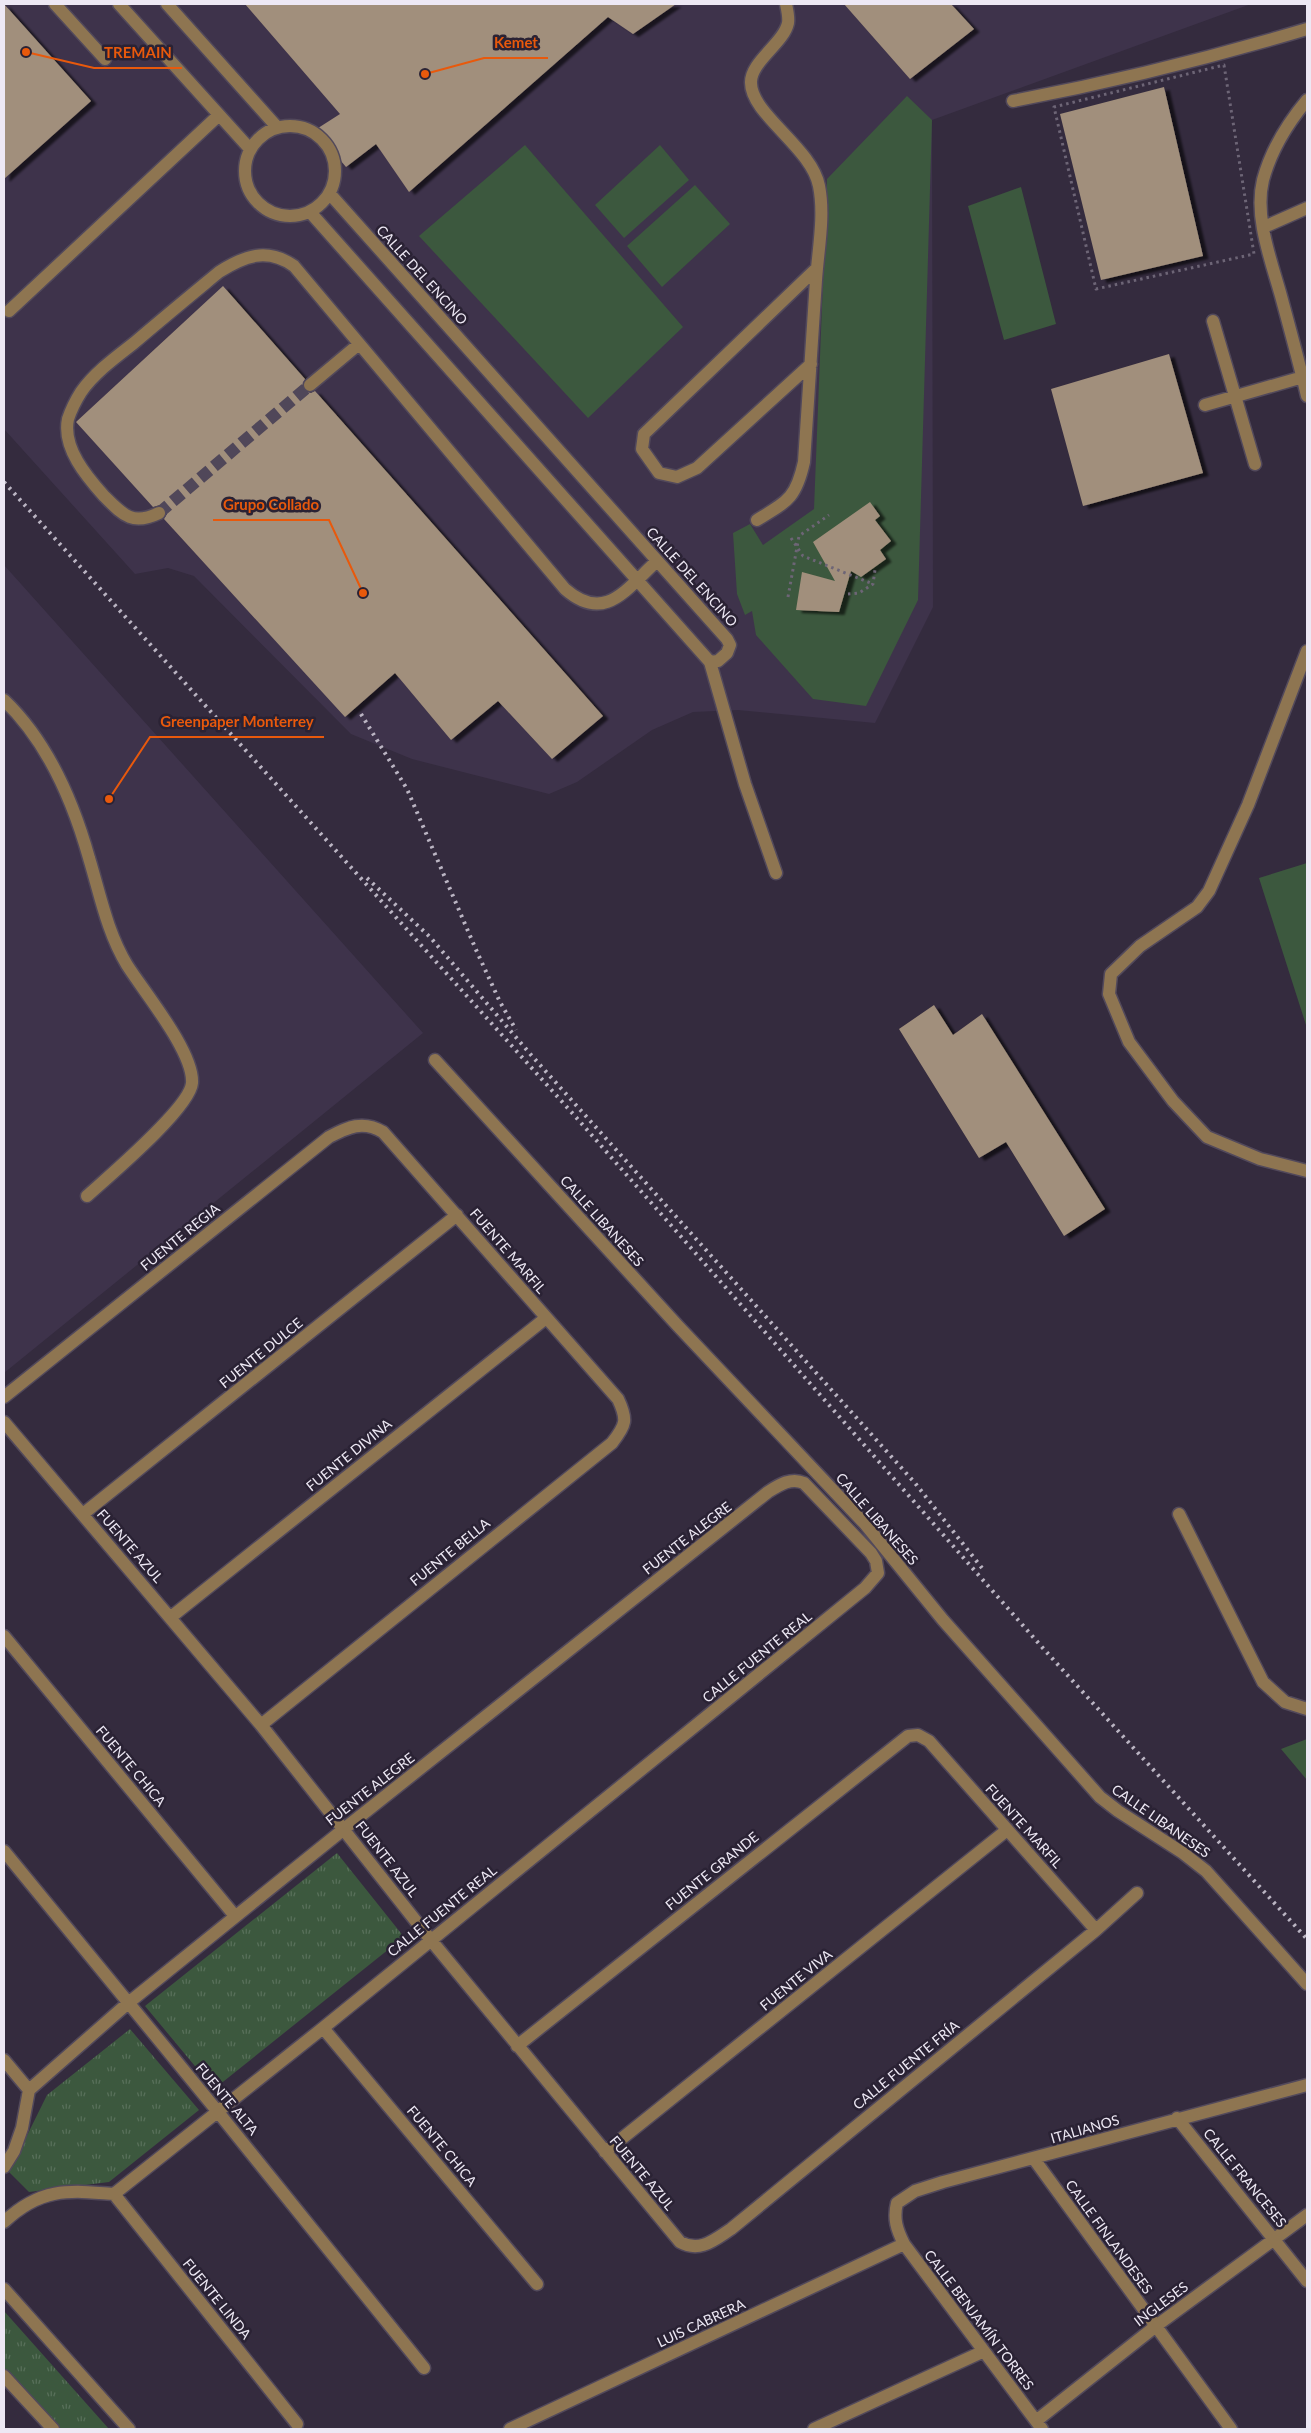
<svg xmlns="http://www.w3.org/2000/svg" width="1311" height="2433" viewBox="0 0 1311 2433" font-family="Lato,sans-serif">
  <defs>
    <pattern id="park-tufts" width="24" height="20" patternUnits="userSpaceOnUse" patternTransform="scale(1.25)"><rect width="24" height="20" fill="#3c583e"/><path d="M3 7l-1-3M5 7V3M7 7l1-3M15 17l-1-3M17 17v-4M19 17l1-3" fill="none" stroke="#58705a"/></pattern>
    <filter id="shadow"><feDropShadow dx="5.5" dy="3" stdDeviation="1" flood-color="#0009"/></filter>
  </defs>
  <rect width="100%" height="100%" fill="#342b3e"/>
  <!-- built -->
  <path fill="#3e334b" d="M4 4H1251L932 120 933 607 875 723 738 710 693 712 652 730 577 782 549 794 412 759 351 734 194 576 168 568 135 574 4 429Z
    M4 565 423 1033 4 1373Z"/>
  <!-- grass -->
  <path fill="#3c583e" d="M907 96 932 120 918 600 866 706 813 699 756 635 752 611 745 615 737 594 733 533 750 524 763 545 814 509 827 179Z
    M525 145 683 327 588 418 419 236Z
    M660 145 689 180 624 238 595 205Z
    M695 185 730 224 662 287 627 246Z
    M1021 187 1056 324 1004 340 968 206Z
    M1307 863V1028L1259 878Z
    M1307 1739V1780L1281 1749Z"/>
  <!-- park -->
  <path fill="url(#park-tufts)" d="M337 1853 404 1937 214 2089 145 2006Z
    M130 2029 199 2110 109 2182 29 2192 9 2172 47 2095Z
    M4 2311 109 2429H55L4 2371Z"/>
  <!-- building -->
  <path fill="#a18f7c" filter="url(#shadow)" d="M4 4 91 101 4 179Z
    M245 4H676L633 34 608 17 409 192 376 144 346 167 315 130 340 114Z
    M844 4H951L974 29 910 79Z
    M1164 87 1203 256 1101 280 1060 114Z
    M223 286 305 379 302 386 304 391 311 393 315 391 603 716 552 759 498 701 451 740 395 673 345 717 164 519 167 514 164 507 160 505 153 507 76 422Z
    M1169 354 1203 473 1083 506 1051 389Z
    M870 502 880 516 875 520 891 541 880 550 886 559 861 577 851 571 839 612 796 610 802 572 835 581 813 542Z
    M934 1005 953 1035 982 1014 1105 1209 1064 1236 1006 1142 979 1158 899 1029Z"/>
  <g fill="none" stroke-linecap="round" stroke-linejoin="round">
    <!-- minor-tunnel -->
    <path stroke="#504759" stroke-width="12" stroke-dasharray="12 6" stroke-linecap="butt" d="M159 513 310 385"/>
    <defs>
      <path id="minor" d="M55 4 105 59
        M119 4 250 149
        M167 4 277 127
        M1307 100C1287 124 1271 150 1263 180 1254 217 1271 260 1281 296 1290 329 1299 362 1307 396
        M1013 101C1113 82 1210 58 1307 29
        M245 171a45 45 0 1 1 90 0a45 45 0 1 1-90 0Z
        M330 194 727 639 730 645 727 653 718 661 710 662
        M310 212 710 662 745 784 776 873
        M1264 227 1307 208
        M9 311 219 115
        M1213 321 1255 464
        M811 364 697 468 677 477 659 473 642 449 644 434 817 268
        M310 385 359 344
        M1205 405 1303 377
        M159 513C132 526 123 515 104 496 87 477 62 448 68 419 71 410 76 400 81 392 94 373 116 357 134 343 162 319 190 296 219 272 244 256 267 247 294 266L565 589C605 624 626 589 657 561
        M757 520C788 501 796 498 804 462 808 401 812 341 816 280 818 250 825 216 819 186 812 148 751 114 751 83 750 62 784 43 788 23 789 17 787 9 786 4
        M1307 651 1248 805 1209 891 1197 907 1140 946 1111 974 1109 994 1129 1042 1173 1101 1207 1137 1260 1159 1307 1171
        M4 700C47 741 73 801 89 858 100 894 107 932 127 965 144 992 194 1052 192 1083 190 1108 108 1177 87 1196
        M435 1060 678 1326 865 1524 943 1620 1100 1797 1118 1811 1183 1853 1206 1871 1307 1984
        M4 1397 329 1137C348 1127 363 1120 383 1132L618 1399C628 1420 626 1425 612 1443L261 1725
        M4 1422 261 1725 430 1939 680 2242C700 2253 714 2240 731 2229L1096 1930 1137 1893
        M83 1514 457 1215
        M1179 1514 1263 1682 1285 1702 1307 1709
        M171 1617 546 1318
        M4 1636 235 1916
        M4 1851 218 2112 424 2368
        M323 2028 537 2284
        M517 2046 908 1736 918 1735 929 1741 1096 1930
        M4 2060 29 2090
        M1177 2118 1307 2281
        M605 2152 1007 1830
        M1034 2159 1231 2429
        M4 2167 14 2151 22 2128 29 2090 127 2004 344 1829 768 1492C779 1485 791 1477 804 1483L871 1553 876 1561 878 1573 865 1588 323 2028 114 2194C67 2190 40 2188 4 2222
        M114 2194 297 2424
        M4 2289 129 2429
        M4 2376 53 2429
        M1036 2421 1156 2326 1307 2215
        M510 2429 904 2244
        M814 2429 982 2352
        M1042 2429 904 2244C897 2230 893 2219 897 2203L915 2191 943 2182 1307 2085"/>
    </defs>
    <!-- minor casing -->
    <use href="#minor" stroke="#52495b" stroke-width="15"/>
    <!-- path -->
    <path stroke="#6d6576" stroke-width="3" stroke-dasharray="2.5 4" stroke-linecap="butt" d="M1224 65 1254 254 1096 289 1054 107Z
      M791 538 803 556 873 584
      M848 594 859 593 873 584 875 570
      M788 597 799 536 829 515"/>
    <!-- minor -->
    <use href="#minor" stroke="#8e7551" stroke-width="12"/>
    <!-- rail -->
    <path stroke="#bbb5c3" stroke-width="4" stroke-dasharray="2.5 5" stroke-linecap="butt" d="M4 482 574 1115 1041 1646 1307 1939
      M361 714 407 789 477 952 500 1002 516 1030
      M367 878 430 937 532 1056 915 1483 982 1568"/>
  </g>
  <g text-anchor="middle" stroke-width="5" stroke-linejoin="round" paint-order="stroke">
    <!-- street labels -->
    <g font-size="14" fill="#ede8f4" stroke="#2a2234">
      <text transform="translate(422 275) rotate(48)" y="5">CALLE DEL ENCINO</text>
      <text transform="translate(692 577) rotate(48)" y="5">CALLE DEL ENCINO</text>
      <text transform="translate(602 1221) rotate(48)" y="5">CALLE LIBANESES</text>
      <text transform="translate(180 1237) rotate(-39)" y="5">FUENTE REGIA</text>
      <text transform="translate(508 1251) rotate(49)" y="5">FUENTE MARFIL</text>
      <text transform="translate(261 1353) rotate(-39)" y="5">FUENTE DULCE</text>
      <text transform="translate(349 1455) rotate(-39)" y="5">FUENTE DIVINA</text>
      <text transform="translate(877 1519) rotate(49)" y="5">CALLE LIBANESES</text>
      <text transform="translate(687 1538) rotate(-38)" y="5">FUENTE ALEGRE</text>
      <text transform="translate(130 1546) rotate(49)" y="5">FUENTE AZUL</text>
      <text transform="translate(450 1552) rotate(-39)" y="5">FUENTE BELLA</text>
      <text transform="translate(757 1657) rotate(-39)" y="5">CALLE FUENTE REAL</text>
      <text transform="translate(131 1766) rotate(50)" y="5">FUENTE CHICA</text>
      <text transform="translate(370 1789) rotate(-38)" y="5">FUENTE ALEGRE</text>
      <text transform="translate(1161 1821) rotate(35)" y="5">CALLE LIBANESES</text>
      <text transform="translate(1024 1826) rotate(48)" y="5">FUENTE MARFIL</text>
      <text transform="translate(387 1859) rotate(52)" y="5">FUENTE AZUL</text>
      <text transform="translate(712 1871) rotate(-39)" y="5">FUENTE GRANDE</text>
      <text transform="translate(442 1911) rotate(-39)" y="5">CALLE FUENTE REAL</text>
      <text transform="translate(796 1980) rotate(-39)" y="5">FUENTE VIVA</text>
      <text transform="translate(906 2065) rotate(-39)" y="5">CALLE FUENTE FRÍA</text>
      <text transform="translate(227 2099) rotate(50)" y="5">FUENTE ALTA</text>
      <text transform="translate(1085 2129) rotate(-16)" y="5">ITALIANOS</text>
      <text transform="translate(442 2146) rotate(50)" y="5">FUENTE CHICA</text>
      <text transform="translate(642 2173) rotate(50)" y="5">FUENTE AZUL</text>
      <text transform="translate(1245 2178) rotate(51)" y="5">CALLE FRANCESES</text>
      <text transform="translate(1109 2237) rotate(54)" y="5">CALLE FINLANDESES</text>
      <text transform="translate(217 2299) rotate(51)" y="5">FUENTE LINDA</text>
      <text transform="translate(1161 2304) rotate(-37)" y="5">INGLESES</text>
      <text transform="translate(979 2320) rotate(53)" y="5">CALLE BENJAMÍN TORRES</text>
      <text transform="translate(701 2323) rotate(-25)" y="5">LUIS CABRERA</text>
    </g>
  </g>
  <!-- callouts -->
  <path fill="none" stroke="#e8590c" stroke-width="2" d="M425 74L484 58H548M26 52L94 68H182M363 593L329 520H213M109 799L150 737H324"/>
  <g fill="#e8590c" stroke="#2a2234" stroke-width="2">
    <circle cx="425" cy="74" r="5"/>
    <circle cx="26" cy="52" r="5"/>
    <circle cx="363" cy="593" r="5"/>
    <circle cx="109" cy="799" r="5"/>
  </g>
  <g font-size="15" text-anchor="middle" font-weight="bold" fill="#e8590c" stroke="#2a2234" stroke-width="5" stroke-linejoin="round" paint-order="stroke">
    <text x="516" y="48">Kemet</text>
    <text x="138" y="58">TREMAIN</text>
    <text x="271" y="510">Grupo Collado</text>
    <text x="237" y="727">Greenpaper Monterrey</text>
  </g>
  <!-- border -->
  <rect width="1311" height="2433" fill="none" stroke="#ede8f4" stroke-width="10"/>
</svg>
